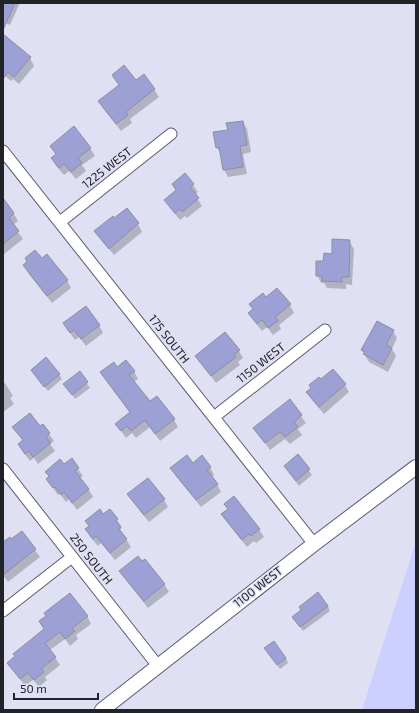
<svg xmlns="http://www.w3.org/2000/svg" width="419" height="713" viewBox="0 0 419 713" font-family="'Exo 2',sans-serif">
  <rect width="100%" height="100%" fill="#dfe0f3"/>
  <!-- park -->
  <path fill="#cdd0ff" d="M416 541V710H362Z"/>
  <!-- shadow -->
  <path fill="#0003" d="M3 3H18L19 5 10 25 3 22Z
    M3 40 30 58 34 66 19 84 13 79 11 81 4 75 3 76Z
    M113 75 136 82 154 89 159 97 130 119 132 123 121 131 104 109 99 102 120 86Z
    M243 122 247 129 251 152 243 154 247 174 228 177 224 170 221 155 217 148Z
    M51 146 90 148 95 156 82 165 86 171 76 179 69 171 64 175 56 166 52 158 56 155Z
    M185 175 193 185 198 192 195 195 202 206 187 218 185 216 180 220 170 208 165 200 176 191 173 185Z
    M6 203 14 214 18 221 13 225 23 239 3 255V206Z
    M127 210 138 224 142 232 114 255 100 238 96 231 114 219Z
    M349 241 354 249 352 285 346 284V289L327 288 324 283H321L317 275 333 255Z
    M42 260 67 280 71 288 52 303 28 273 24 265Z
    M266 299 290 305 294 313 279 325 281 329 273 335 267 327 262 331 254 321 250 313 253 310 250 304Z
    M64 324 99 325 103 333 86 346 79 337 75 340Z
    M393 331 397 338 392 349 396 356 388 372 369 362 362 350Z
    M239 351 243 358 238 362 240 365 216 383 201 363 196 356Z
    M117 368 134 371 138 379 134 382 150 403 174 420 178 427 160 441 150 427 136 438 132 433 126 438 116 424 130 413 106 380 101 373Z
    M32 370 59 374 62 379 48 391 35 375Z
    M80 373 90 388 75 399 68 389Z
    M3 380 13 396 10 398 14 404 3 412Z
    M321 380 345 385 349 392 324 414 312 400 307 392Z
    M289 401 301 416 306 423 298 429 302 435 290 444 285 439 270 450 259 435 254 428Z
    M43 425 54 441 50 444 55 451 38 464 34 458 30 461 23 452 19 444 23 441 14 427 39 428Z
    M298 456 312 475 299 486 285 467Z
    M72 460 83 476 80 478 89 490 93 497 77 510 69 499 66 502 60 494 58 495 47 479 50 477 46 472 64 466Z
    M193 464 210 467 214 475 211 477 217 484 221 492 201 507 176 476 172 468Z
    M129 494 164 500 168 507 149 522 133 502Z
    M225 505 259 529 264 537 256 543 254 541 247 547 227 522 223 514 228 510Z
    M110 510 117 520 122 527 120 529 124 536 131 547 115 560 101 543 98 546 90 537 86 529Z
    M22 532 35 550 40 557 8 582 3 575V543L11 540Z
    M121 571 164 584 169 592 148 608 125 579Z
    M328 606 330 611 303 631 296 622 302 611Z
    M87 616 91 624 76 635 78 639 70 646 65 639 50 650 60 665 45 677 47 680 39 687 33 680 25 686 13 670 8 663 15 657 14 655Z
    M269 653 286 658 288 663 280 669Z"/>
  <!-- building -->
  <path fill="#9da0d4" stroke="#8d8e9f" d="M3 3H15L3 30Z
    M3 34 31 57 14 77 8 72 3 79Z
    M124 65 136 80 144 74 155 89 126 112 128 115 116 124 98 101 119 85 112 75Z
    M243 121 247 145 240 146 243 167 223 170 219 147 216 148 213 132 228 130 226 123Z
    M74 126 91 148 78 158 82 163 71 172 64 164 59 168 51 158 56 154 50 146Z
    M185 173 194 184 190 187 199 198 182 212 180 209 175 213 164 200 176 190 172 184Z
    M3 198 14 213 9 218 19 231 3 244Z
    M127 208 139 223 109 249 94 231 113 216 114 218Z
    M332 239 350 240 349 277H342V282L322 281V276H316V261H323L324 253 332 254Z
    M35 250 42 258 47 254 68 280 47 296 23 265 27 262 25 258Z
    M277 288 291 304 275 317 278 321 268 328 262 320 257 324 248 313 253 309 249 304 263 293 266 297Z
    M86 306 100 325 81 339 74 330 70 333 63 323Z
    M377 321 394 330 386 345 392 348 383 365 363 354 365 352 361 350Z
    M225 332 240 350 234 354 236 357 211 376 195 356Z
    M46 357 60 374 44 387 31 370Z
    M126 360 135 371 129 375 150 401 157 396 175 419 155 434 145 420 131 431 127 426 121 431 115 424 130 412 100 372 114 362 117 367Z
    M333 369 346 384 319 407 306 392 311 388 309 385 319 377 321 379Z
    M80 371 88 382 72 395 63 384Z
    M290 399 302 415 294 422 298 427 285 437 280 432 265 443 253 428Z
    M30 413 40 426 43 424 50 433 46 437 51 443 33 457 29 451 25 454 18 444 23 440 12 427Z
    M298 454 310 469 296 481 284 466Z
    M187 455 193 463 202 455 211 467 207 470 218 484 196 500 170 468Z
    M72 458 79 468 75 471 89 489 72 503 64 492 61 495 55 487 53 488 46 479 49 476 45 472 60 459 64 464Z
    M148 478 165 499 144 515 127 494Z
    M234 496 260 529 251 536 249 534 242 540 221 514 228 509 224 504Z
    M100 509 103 514 110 509 118 519 116 521 121 528 119 529 127 539 110 553 96 536 93 539 85 529 89 526 85 521Z
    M22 531 36 549 3 575V542L10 537 11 539Z
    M138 556 142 561 145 559 165 584 144 601 119 571Z
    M318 592 328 606 300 627 292 617 301 610 299 607Z
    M70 593 88 616 72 628 75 631 65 639 60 632 45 643 56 657 41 669 44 672 34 680 28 673 20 679 7 663 15 656 13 654 44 629 39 621 46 616 44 613Z
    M274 641 286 658 277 665 264 648Z"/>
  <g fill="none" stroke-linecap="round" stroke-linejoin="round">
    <defs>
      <path id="minor" d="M3 151 314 544
        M60 222 171 134
        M214 417 325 330
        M3 469 158 666
        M3 611 72 557"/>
      <path id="tertiary" d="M102 710 314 544 416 467"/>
    </defs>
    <!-- minor casing -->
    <use href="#minor" stroke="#5b5c6c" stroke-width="13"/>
    <!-- tertiary casing -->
    <use href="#tertiary" stroke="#5b5c6c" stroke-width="16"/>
    <!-- minor -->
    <use href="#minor" stroke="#fff" stroke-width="11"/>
    <!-- tertiary -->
    <use href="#tertiary" stroke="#fff" stroke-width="14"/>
  </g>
  <g text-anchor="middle" stroke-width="3" stroke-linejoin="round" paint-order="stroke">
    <!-- street labels -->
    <g font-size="12" fill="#222229" stroke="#dfe0f3">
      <text transform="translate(107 168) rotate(-38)" y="4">1225 WEST</text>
      <text transform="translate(169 339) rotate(52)" y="4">175 SOUTH</text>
      <text transform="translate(261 363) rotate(-38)" y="4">1150 WEST</text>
      <text transform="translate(91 559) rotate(52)" y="4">250 SOUTH</text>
      <text transform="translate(258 587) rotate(-38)" y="4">1100 WEST</text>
    </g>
  </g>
  <!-- border -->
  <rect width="419" height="713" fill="none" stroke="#222229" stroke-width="8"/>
  <!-- scale -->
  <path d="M14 693v6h84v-6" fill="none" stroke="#222229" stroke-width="2"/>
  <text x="20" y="693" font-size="12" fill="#222229" stroke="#dfe0f3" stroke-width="3" paint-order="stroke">50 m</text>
</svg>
